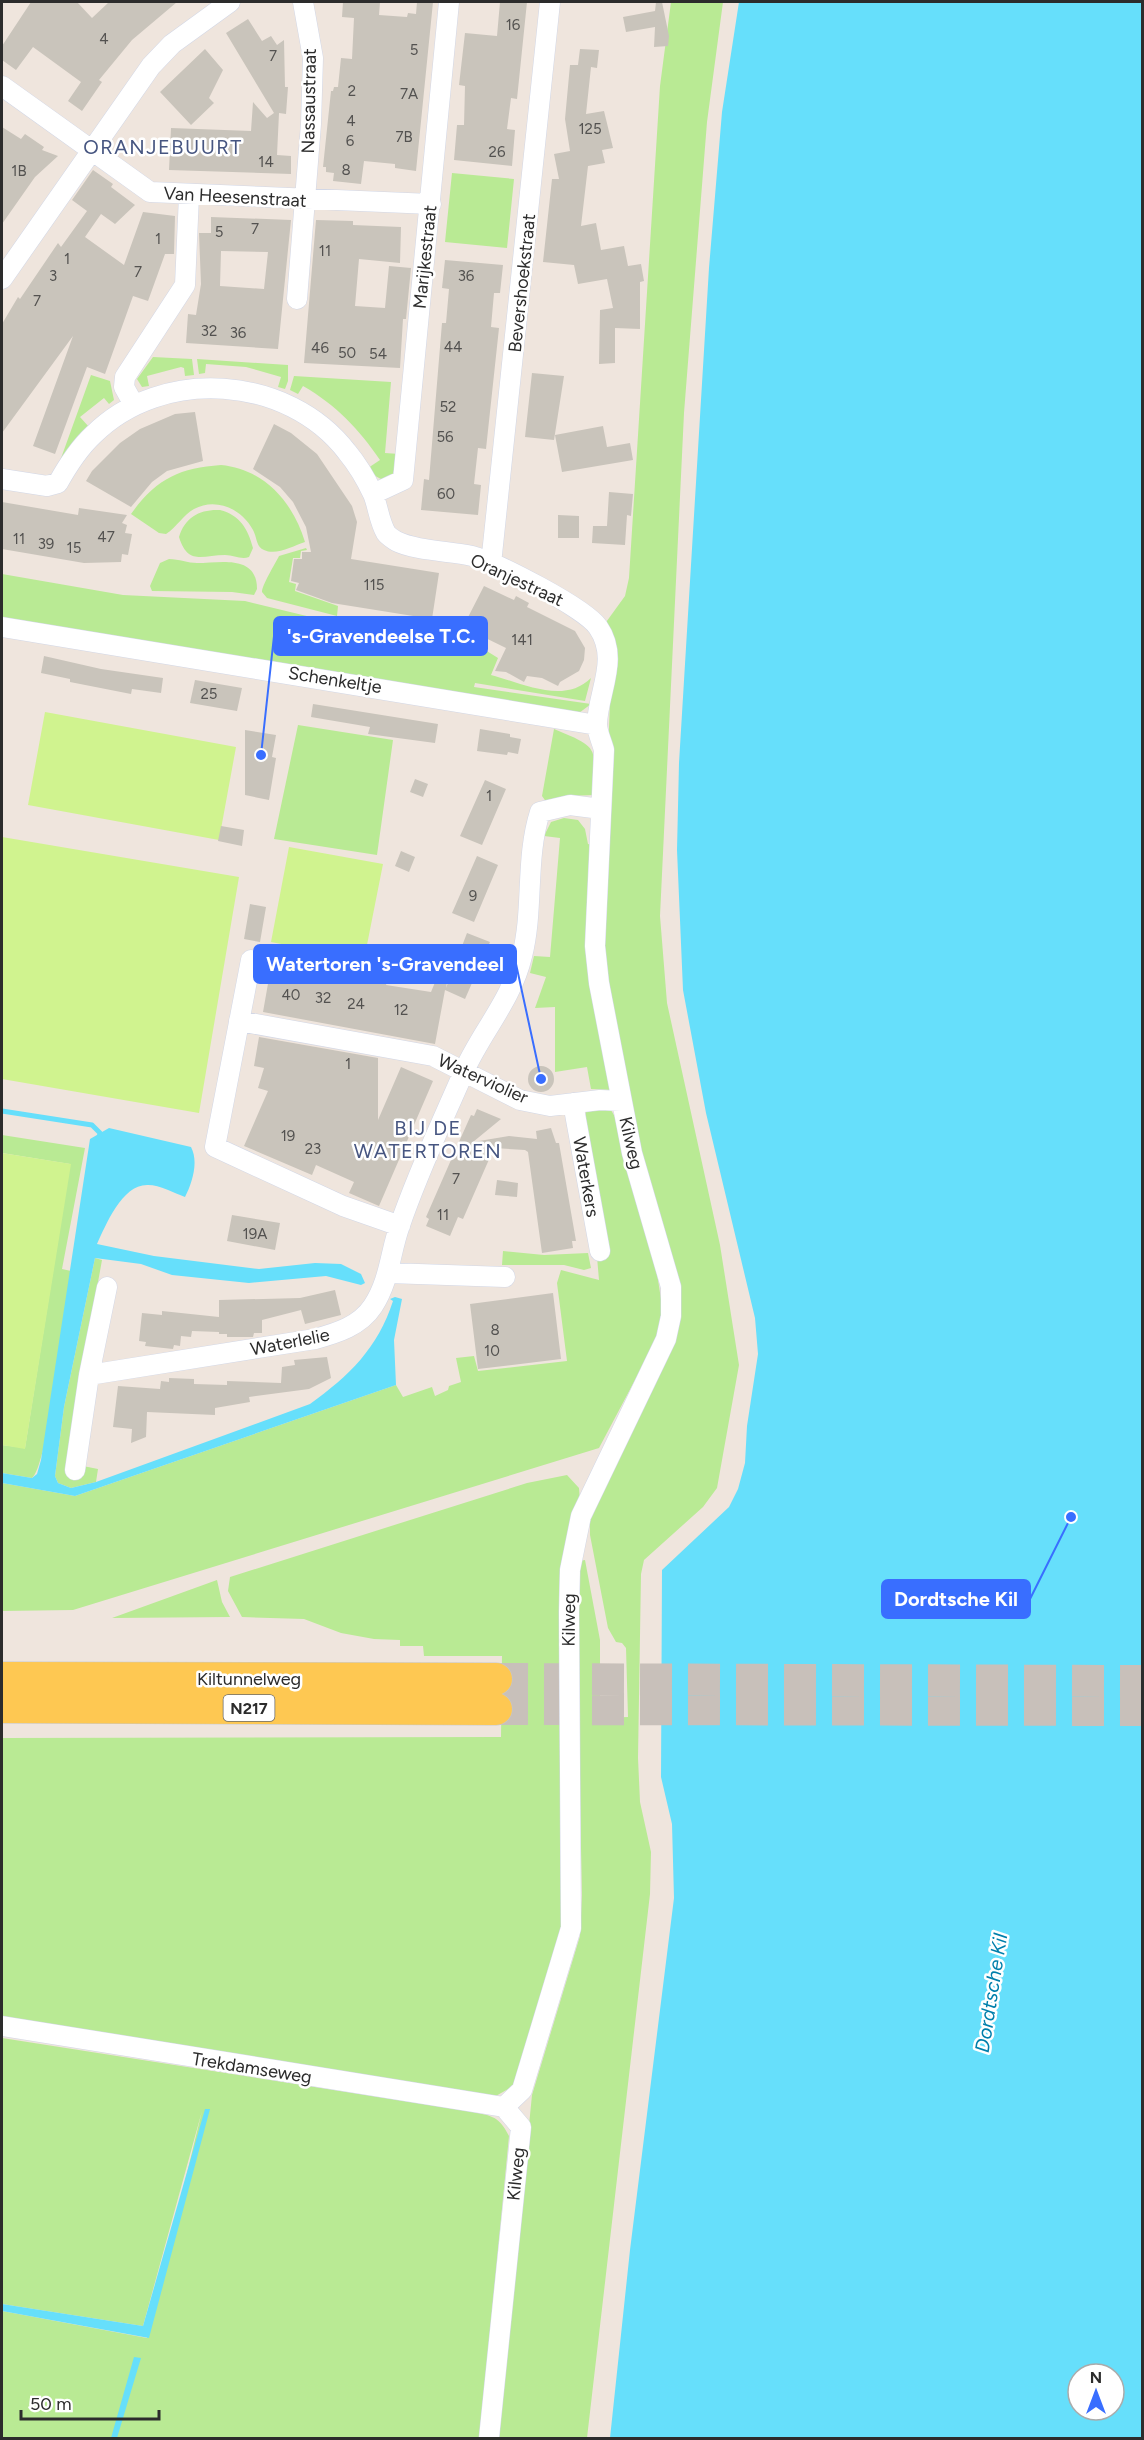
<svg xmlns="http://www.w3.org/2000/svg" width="1144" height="2440" viewBox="0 0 1144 2440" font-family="Figtree,sans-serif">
  <rect width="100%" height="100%" fill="#efe5dd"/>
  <!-- green -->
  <path fill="#b9ea94" d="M671 2H723L707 122 684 413 660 916 667 1003 720 1245 739 1365 717 1488 703 1507 644 1560 641 1574 638 1758 640 1802 651 1852 650 1894 587 2438H498L532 2095 580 1936 582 1895 577 1659 579 1561 585 1560 600 1640V1718L628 1717 626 1648 622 1643 616 1642 608 1628 590 1535V1517L673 1339 625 1099 604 952 605 831 611 676 604 625 625 596 629 578 660 86Z
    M452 173 514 179 507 248 445 242Z
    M153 357 192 359 194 375 185 376 184 368 181 367 147 376 149 386 142 387 137 379Z
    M197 359 288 365V381L285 389 278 387 281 377 246 367 206 364 205 373 199 374Z
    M91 375 110 381 114 400 109 404 104 398 80 417 89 427 62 462 60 461Z
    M294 376 391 382 385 453 399 454C396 475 386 491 368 468L380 460C359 429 336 405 303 386L298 394 290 390Z
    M221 465C264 469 293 502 305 542 293 546 276 556 264 550 256 547 257 537 253 530 242 509 216 497 194 509 183 515 177 527 166 534L159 533 131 514C156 479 179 468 221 465Z
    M220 510C240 515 248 529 253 548L249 557C241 560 234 555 225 555 203 555 188 566 179 537 185 517 200 509 220 510Z
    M306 548 307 550 301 551 300 558H293L289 582 296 584 295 591 338 606 337 616 267 598 262 592C262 585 275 564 279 556Z
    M169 559C179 559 188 563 197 563 220 563 257 554 257 589L254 595 232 592 152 591 150 586 160 563Z
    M2 574 123 595 245 601 348 626 443 640H469L498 658 491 675C522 683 564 705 591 678L585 701 475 683 474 687 591 704 579 713 2 622Z
    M298 725 393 740 377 855 274 839Z
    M554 729C600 748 595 746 594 795L568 796 547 803 542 796Z
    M564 818 578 820 585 829 588 844 592 845 613 1090 591 1089 587 1067 555 1072V1007L535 1008 546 977 530 973 534 956 550 957 560 838 544 836 551 822Z
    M593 1108 611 1110 618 1122 657 1273 662 1306V1329L599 1448 73 1610 2 1611V1483L75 1496 396 1385 403 1397 432 1387 435 1396 448 1390 449 1386 461 1382 456 1358 474 1356 478 1371 567 1361 557 1283 561 1270 599 1280 585 1118 586 1111Z
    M2 1135 85 1148 62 1269 71 1271C67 1300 48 1467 32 1478L2 1473V1445L25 1448 70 1164 2 1153Z
    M503 1251 544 1255 588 1253 591 1268 584 1270 564 1265H502Z
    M95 1258 102 1260 89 1332 83 1466 98 1469 96 1482 71 1488 58 1483 55 1476 64 1407Z
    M567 1475 579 1488 580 1502 561 1929 517 2084 494 2097 2 2022V1738L501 1737 502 1656H424L423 1646H400V1640L374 1639 341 1633 304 1619 242 1617 228 1591 230 1577 527 1483Z
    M217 1580 222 1602 230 1617 112 1618Z
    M2 2038 468 2111C490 2116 498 2114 509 2136L480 2438H2V2311L147 2338 202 2111 143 2326 2 2304Z"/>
  <!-- pitch -->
  <path fill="#d0f38f" d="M45 712 236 747 219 840 28 805Z
    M2 837 239 877 199 1113 2 1079Z
    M289 847 383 864 364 960 271 942Z
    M2 1153 71 1164 25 1449 2 1445Z"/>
  <!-- water -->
  <path fill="#66dffb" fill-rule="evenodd" d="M739 2H1142V2438H610L630 2250 674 1898 672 1824 661 1777 662 1570 729 1507 738 1489 745 1463 747 1426 758 1354 755 1318 706 1113 683 990 677 850 679 763 709 268 722 112ZM1078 2374H1114V2410H1078Z
    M109 1128 191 1147C199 1162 192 1183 185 1197 174 1193 160 1185 148 1185 122 1184 106 1225 97 1244L154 1256 259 1269 315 1263 341 1264 361 1274 365 1283 361 1285 326 1276 249 1283 172 1275 141 1264 95 1258 64 1407 55 1476 58 1483 71 1488 96 1482 310 1404C349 1376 378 1348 393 1301L390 1299 395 1297 402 1299 394 1340 396 1385 75 1496 2 1483V1473L32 1478 37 1474 41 1460 90 1139Z
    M205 2109H210L149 2338 2 2311V2304L143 2326Z
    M134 2357 141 2358 117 2438H111Z"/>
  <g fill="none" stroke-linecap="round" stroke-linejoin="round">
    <!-- stream -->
    <path stroke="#66dffb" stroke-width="5" d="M2 1111 92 1125 100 1133 99 1139"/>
  </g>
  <!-- building -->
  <path fill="#c9c4bb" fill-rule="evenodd" d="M31 2H77L92 18 109 2H177L132 40 99 80 102 82 82 111 68 101 81 82 33 47 16 70 2 60V46Z
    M343 2H380L379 15 407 17 408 13 416 14 417 2H433L416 171 395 168V164L364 161 361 184 333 181 334 173 326 172V167H323L331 91H333L334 87H338L341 58 352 59 354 18 342 17Z
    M500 2H527L517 99 511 98 507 129 515 130 512 166 454 160 457 125H464L465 86 459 85 465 33 497 36Z
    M656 2H662L669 36 668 46 654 47 655 27 626 32 623 17 655 11Z
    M248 19 262 41 271 36 277 45 284 40 285 87H288L286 114 279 113 277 155 291 156V174L169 170 171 128 251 131 253 102 267 118 274 113 226 33Z
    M205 49 223 70 209 98 214 103 191 125 160 92Z
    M580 49 599 50 597 68 591 67 586 114 604 111 613 148 602 150 605 163 588 166 581 226 596 223 601 250 624 246 628 266 641 264 644 281 640 282V329L615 328V363L599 364 600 310 613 308 607 279 578 284 574 265 543 262 552 179H559L554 154 570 151 565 119 570 65H578Z
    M2 127 21 139 25 134 44 147 42 150 58 156 35 177 2 224Z
    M93 170 113 184 111 187 135 205 115 224 101 214 85 237 124 265 143 212 175 216 174 254H165L148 301 133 296 105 374 87 367 55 454 33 446 73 336 2 433V324L18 297 20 299 58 243 61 247 87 211 72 200Z
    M211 217 291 220 278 349 186 343 188 314 196 315 201 284 199 233H211ZM221 251 268 252 264 289 220 286Z
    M316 220 353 221V225L401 227 400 263 359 259 355 306 385 308 389 266 411 268 406 319H403L400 368 304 363Z
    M445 260 503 265 500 293H494L491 327 499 328 486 449 478 448 474 484 481 485 478 515 421 510 424 479 429 480 442 323H446L449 289 442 288Z
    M532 373 564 376 554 440 525 437Z
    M195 412 203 461 167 471 152 482 131 507 86 481 92 471 120 443 140 429 175 414Z
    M274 424 291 433 317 454 352 506 357 522 351 559 439 573 432 619 332 603 296 590 299 583 291 581 294 559H302V552H311L306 527 293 502 280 487 253 469Z
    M603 426 607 447 630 443 633 460 562 472 555 435Z
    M609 492 633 494 631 516 627 515 625 545 592 543 593 526H607Z
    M2 502 78 515 79 508 127 515 122 523 127 525 125 533 132 534 128 555 122 554 121 562 84 563 2 549Z
    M558 515 579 516V538H558Z
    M484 586 514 600 516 596 529 603 527 607 575 631 585 648 584 660 579 671 560 682 558 686 542 678 527 676 524 682 506 672 495 671 506 648 463 627Z
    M44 656 101 669 163 678 161 693 132 689 131 694 70 682V679L41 673Z
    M195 680 242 688 237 711 190 703Z
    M313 704 438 724 435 743 368 734 370 727 311 717Z
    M480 729 510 734V737L521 739 518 754 508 752 507 755 477 751Z
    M245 730 276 735 272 757 276 758 269 800 245 795Z
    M415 779 428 784 423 797 410 792Z
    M485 780 506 789 482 845 460 836Z
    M221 826 244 830 242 846 218 841Z
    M401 851 415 857 409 872 395 866Z
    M477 856 498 865 474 922 452 913Z
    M250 904 266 907 260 942 244 939Z
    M467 933 490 942 465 999 445 990 435 1044 263 1012 269 978 280 980 283 966 372 981 384 948 397 953 386 985 431 992 443 963 450 965 446 988Z
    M259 1037 378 1058V1120L401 1067 433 1081 379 1206 349 1193 354 1182 316 1165 312 1175 244 1146 268 1091 258 1088 264 1068 254 1066Z
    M528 1079a13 13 0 1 1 26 0a13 13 0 1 1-26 0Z
    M477 1109 501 1119 473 1142 509 1136 537 1139 536 1131 551 1128 556 1143H559L576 1241H572L573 1248 542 1253 528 1152 525 1150 494 1148 463 1219 458 1217 450 1236 426 1226 429 1219 426 1217 458 1144 471 1115 474 1116Z
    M497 1180 518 1183 517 1197 495 1195Z
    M232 1215 280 1223 275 1250 227 1241Z
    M335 1290 341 1315 305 1324 301 1310 262 1320V1333H254L253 1337H227V1334H219V1332L192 1331 191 1337 181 1336 180 1346 174 1345 173 1349 145 1346 146 1342 139 1341 142 1313 162 1315V1311L219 1317V1300L300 1298Z
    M553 1293 561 1359 478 1369 470 1304Z
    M327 1357 331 1378 309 1389 249 1397 250 1402 215 1408V1415L147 1412 146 1437 131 1443 132 1429 113 1427 118 1386 160 1389 161 1381 169 1382V1378L194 1379V1384L227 1385V1381L281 1383 282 1367 295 1365 294 1360Z"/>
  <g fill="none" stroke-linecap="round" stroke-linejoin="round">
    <!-- primary-tunnel -->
    <path stroke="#c8c0ba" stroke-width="32" stroke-dasharray="32 16" stroke-linecap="butt" d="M496 1679 1142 1681
      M496 1709 1142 1710"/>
    <defs>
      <path id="minor" d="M2 86 150 192 431 204
        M2 279 151 66 172 44 230 2
        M297 299 311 124 313 58 303 2
        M134 405 124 387 125 377 185 285 189 196
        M2 479 47 486 58 483C68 465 78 449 93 435 162 366 288 375 347 452 357 464 366 479 373 494 378 506 379 521 386 533 388 536 393 539 396 541 416 551 450 551 472 556 496 562 585 608 598 627 620 659 598 691 597 724 597 732 602 742 604 750L595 946 599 983 632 1153 671 1287V1316L666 1339 581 1516 570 1570 569 1612 571 1928 522 2090 504 2107
        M373 494 403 480 449 2
        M491 564 550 2
        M2 627 597 725
        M251 960 215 1147 343 1206 400 1226
        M239 1021 433 1056 520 1100 550 1106 600 1100 622 1101
        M573 1103 600 1251
        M389 1273 505 1277
        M89 1375 315 1339C337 1333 360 1326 373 1306 390 1280 390 1252 400 1225 418 1172 443 1120 465 1069 483 1030 512 999 522 956 534 909 525 859 540 812L570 805 601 809
        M75 1470 89 1375 107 1287
        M2 2026 504 2107
        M489 2438 521 2127 504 2107"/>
      <path id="primary" d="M2 1678 496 1679
        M2 1707 496 1709"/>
    </defs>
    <!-- minor casing -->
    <use href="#minor" stroke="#d2d7e6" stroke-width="21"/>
    <!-- primary casing -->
    <use href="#primary" stroke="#c8c8c8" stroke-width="33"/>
    <!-- minor -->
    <use href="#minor" stroke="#fff" stroke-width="20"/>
    <!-- primary -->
    <use href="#primary" stroke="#fec852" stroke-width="32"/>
  </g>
  <g text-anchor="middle" stroke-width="5" stroke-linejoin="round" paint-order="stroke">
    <!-- number labels -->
    <g font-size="15" fill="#535250">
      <text x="513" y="30">16</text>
      <text x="104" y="44">4</text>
      <text x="414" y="55">5</text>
      <text x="273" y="61">7</text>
      <text x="352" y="96">2</text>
      <text x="409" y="99">7A</text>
      <text x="351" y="126">4</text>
      <text x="590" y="134">125</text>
      <text x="404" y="142">7B</text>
      <text x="350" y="146">6</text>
      <text x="497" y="157">26</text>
      <text x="266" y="167">14</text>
      <text x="346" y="175">8</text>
      <text x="19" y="176">1B</text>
      <text x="255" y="234">7</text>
      <text x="219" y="237">5</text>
      <text x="158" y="244">1</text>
      <text x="325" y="256">11</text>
      <text x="67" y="264">1</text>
      <text x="138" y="277">7</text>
      <text x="53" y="281">3</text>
      <text x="466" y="281">36</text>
      <text x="37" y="306">7</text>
      <text x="209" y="336">32</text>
      <text x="238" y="338">36</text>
      <text x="453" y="352">44</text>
      <text x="320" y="353">46</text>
      <text x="347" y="358">50</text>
      <text x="378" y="359">54</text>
      <text x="448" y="412">52</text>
      <text x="445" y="442">56</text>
      <text x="446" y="499">60</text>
      <text x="106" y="542">47</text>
      <text x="19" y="544">11</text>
      <text x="46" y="549">39</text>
      <text x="74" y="553">15</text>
      <text x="374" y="590">115</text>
      <text x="522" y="645">141</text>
      <text x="209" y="699">25</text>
      <text x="489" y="801">1</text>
      <text x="473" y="901">9</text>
      <text x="291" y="1000">40</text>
      <text x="323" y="1003">32</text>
      <text x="356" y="1009">24</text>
      <text x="401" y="1015">12</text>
      <text x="348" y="1069">1</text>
      <text x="288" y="1141">19</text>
      <text x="313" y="1154">23</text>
      <text x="456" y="1184">7</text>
      <text x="443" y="1220">11</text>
      <text x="255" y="1239">19A</text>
      <text x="495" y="1335">8</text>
      <text x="492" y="1356">10</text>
    </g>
    <!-- shield labels -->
    <rect fill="#fff" stroke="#6b6b6b" stroke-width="1.5" x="223.5" y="1695" width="51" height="26" rx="4.5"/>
    <g font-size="16" font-weight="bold" fill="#2c2c2c">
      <text x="249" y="1714">N217</text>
    </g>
    <!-- street labels -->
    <g font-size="18" fill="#2c2c2c" stroke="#fff">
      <text transform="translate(309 101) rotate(-89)" y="6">Nassaustraat</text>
      <text transform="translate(235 197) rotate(3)" y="6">Van Heesenstraat</text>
      <text transform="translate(425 257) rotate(-84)" y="6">Marijkestraat</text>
      <text transform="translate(522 283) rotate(-84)" y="6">Bevershoekstraat</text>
      <text transform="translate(517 580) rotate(25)" y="6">Oranjestraat</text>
      <text transform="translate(335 680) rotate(9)" y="6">Schenkeltje</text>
      <text transform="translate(483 1079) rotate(24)" y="6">Waterviolier</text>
      <text transform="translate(631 1143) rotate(77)" y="6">Kilweg</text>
      <text transform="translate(586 1177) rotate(80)" y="6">Waterkers</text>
      <text transform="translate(290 1342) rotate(-11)" y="6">Waterlelie</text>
      <text transform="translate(569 1620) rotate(-89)" y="6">Kilweg</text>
      <text x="249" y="1685">Kiltunnelweg</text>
      <text transform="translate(252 2068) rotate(9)" y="6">Trekdamseweg</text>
      <text transform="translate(516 2174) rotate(-84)" y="6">Kilweg</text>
    </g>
    <!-- neighbourhood labels -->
    <g font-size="20" letter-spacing="1.5" fill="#475681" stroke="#fff">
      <text x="163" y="154">ORANJEBUURT</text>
      <text x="428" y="1135">BIJ DE<tspan x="428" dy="23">WATERTOREN</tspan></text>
    </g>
    <!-- water labels -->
    <g font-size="20" font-style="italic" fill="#007fab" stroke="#fff">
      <text transform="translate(991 1993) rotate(-81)" y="7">Dordtsche Kil</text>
    </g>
  </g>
  <!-- callouts -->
  <path fill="none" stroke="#396eff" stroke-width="2" d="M261 755L274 636M541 1079L516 964M1071 1517L1030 1599"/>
  <g fill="#396eff" stroke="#fff" stroke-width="2">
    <circle cx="261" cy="755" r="6"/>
    <circle cx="541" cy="1079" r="6"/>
    <circle cx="1071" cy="1517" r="6"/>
  </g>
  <g fill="#396eff" stroke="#396eff" stroke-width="2">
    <rect x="274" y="617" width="213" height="38" rx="6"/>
    <rect x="254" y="945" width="262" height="38" rx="6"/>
    <rect x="882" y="1580" width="148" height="38" rx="6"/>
  </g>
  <g font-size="20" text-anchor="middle" font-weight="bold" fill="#fff">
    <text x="381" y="643">'s-Gravendeelse T.C.</text>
    <text x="385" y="971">Watertoren 's-Gravendeel</text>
    <text x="956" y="1606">Dordtsche Kil</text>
  </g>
  <!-- border -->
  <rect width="1144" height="2440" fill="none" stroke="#2c2c2c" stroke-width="6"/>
  <!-- north arrow -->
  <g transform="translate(1096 2392)"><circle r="28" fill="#ffffff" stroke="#ababab" stroke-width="1.5"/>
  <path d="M0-4.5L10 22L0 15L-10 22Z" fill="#396eff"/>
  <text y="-9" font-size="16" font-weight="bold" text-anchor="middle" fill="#2c2c2c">N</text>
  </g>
  <!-- scale -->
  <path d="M21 2410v9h138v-9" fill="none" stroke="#2c2c2c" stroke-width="3"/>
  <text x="30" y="2410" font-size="18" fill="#2c2c2c" stroke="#ffffff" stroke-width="4.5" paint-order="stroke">50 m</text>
</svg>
